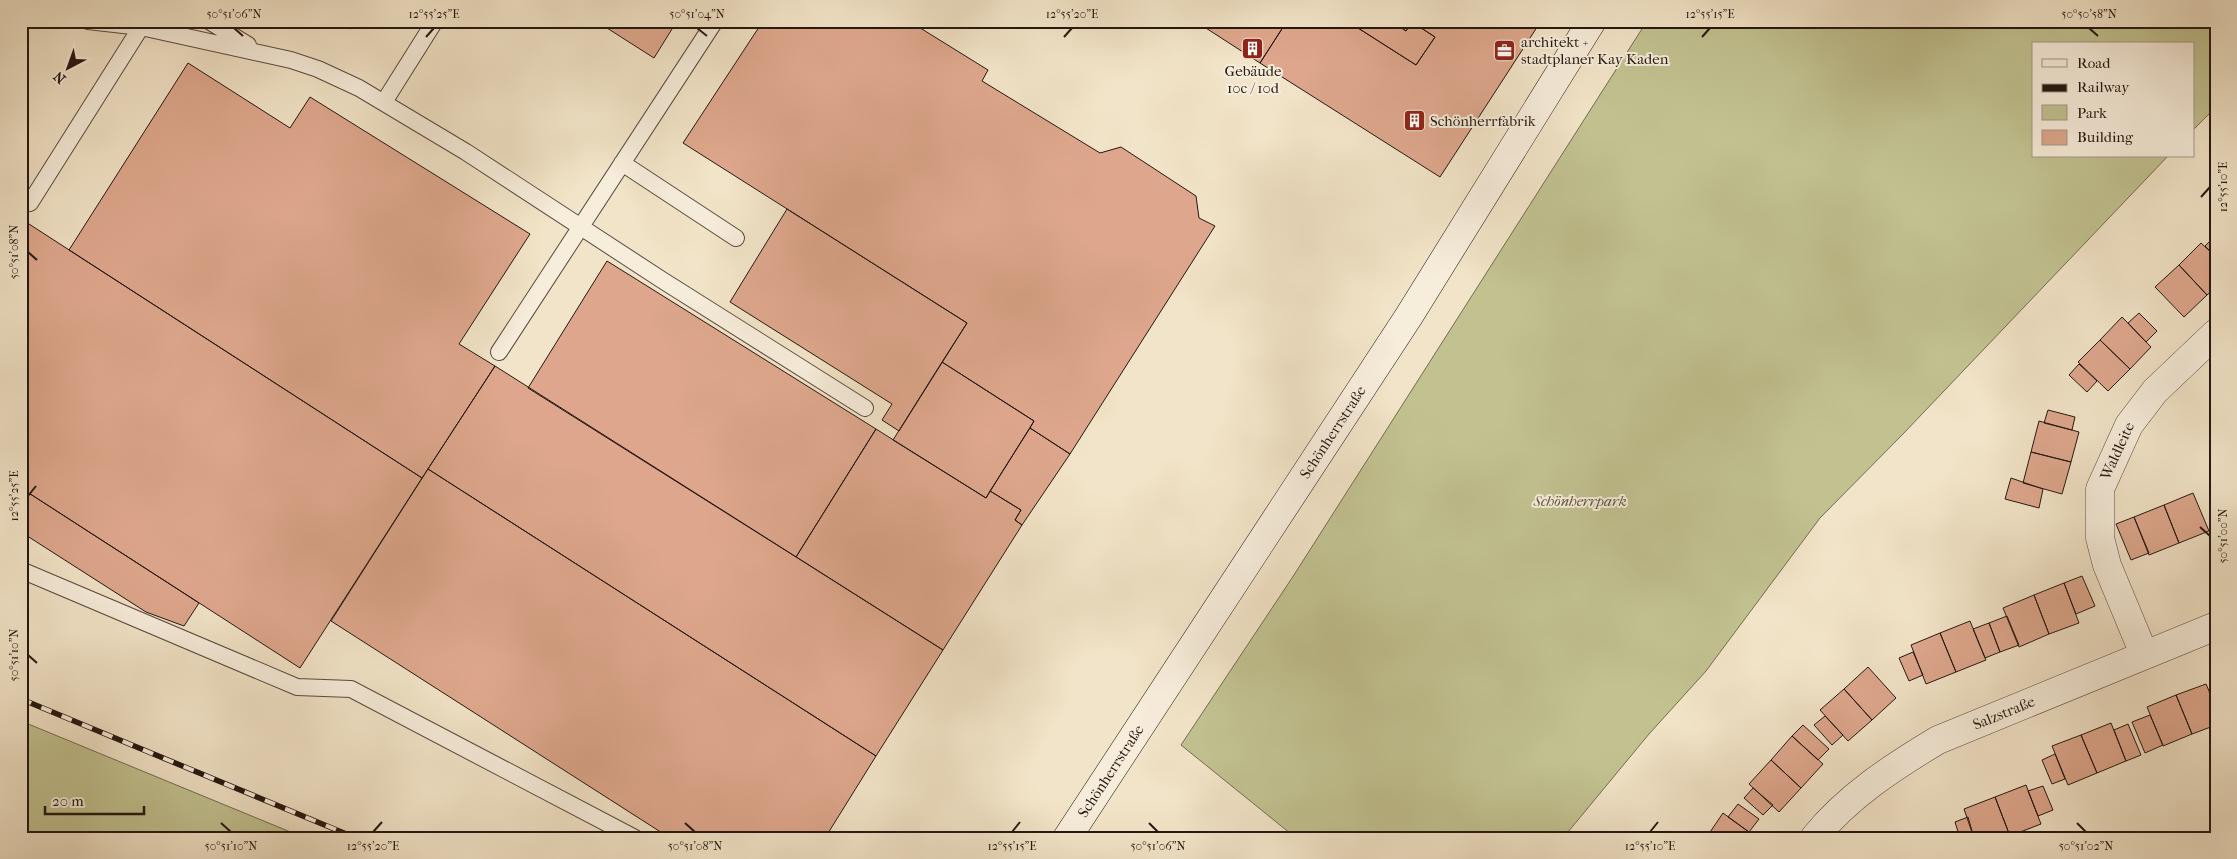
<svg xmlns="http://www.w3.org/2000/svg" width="2237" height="859" viewBox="0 0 2237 859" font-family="'IM FELL French Canon',serif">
  <rect width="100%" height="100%" fill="#f2e4c8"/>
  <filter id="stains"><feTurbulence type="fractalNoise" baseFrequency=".004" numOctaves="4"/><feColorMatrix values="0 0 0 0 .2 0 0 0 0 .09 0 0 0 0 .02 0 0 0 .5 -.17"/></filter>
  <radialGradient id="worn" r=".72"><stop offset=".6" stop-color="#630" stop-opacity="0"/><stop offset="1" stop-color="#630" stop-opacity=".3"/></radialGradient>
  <!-- green -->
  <path fill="#c2c291" stroke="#736c51" d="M1647 21H2216V107L2193 130V44H2033V156H2168L1903 434 1820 518 1706 671 1649 734 1563 838H1296L1181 745 1292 578Z
    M21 721 305 838H21Z"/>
  <!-- building -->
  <path fill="#dea78d" stroke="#241711" d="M339 21H356L351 29Z
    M596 21H677L654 58Z
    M763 21H909L988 70 982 81 1100 153 1121 147 1196 196 1199 218 1215 226 1070 454 1030 428 1034 421 942 362 967 323 683 143Z
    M1195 21H1287L1260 63Z
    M1287 21H1347L1416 65 1435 37 1412 22 1406 31 1391 21H1541L1440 177 1260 63Z
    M1347 21H1391L1406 31 1412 22 1435 37 1416 65Z
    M188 63 290 128 310 97 530 234 459 344 495 366 422 478 69 250Z
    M787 209 967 323 899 431 882 420 892 404 730 302Z
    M21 219 29 224 21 236Z
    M29 224 422 478 300 668 21 488V236Z
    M2216 235V257L2205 246Z
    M2201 243 2216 257V287L2207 295 2179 265Z
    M607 261 876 429 796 557 528 388Z
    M2179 265 2207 295 2184 317 2155 287Z
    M2139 313 2157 331 2146 342 2128 323Z
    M2122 317 2151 347 2130 369 2100 340Z
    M2100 340 2130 369 2108 391 2078 362Z
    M942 362 1034 421 986 498 893 440Z
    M2079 364 2097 381 2087 392 2069 375Z
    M495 366 943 650 876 756 428 469Z
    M2048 410 2075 417 2072 430 2044 423Z
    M2039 421 2079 432 2071 462 2031 452Z
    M1030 428 1070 454 1022 525 1015 520 1021 510 990 491Z
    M876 429 986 498 990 491 1021 510 1015 520 1022 525 943 650 796 557Z
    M2031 452 2071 462 2062 494 2023 483Z
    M428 469 876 756 825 838H670L331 621Z
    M2011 478 2043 489 2039 508 2005 499Z
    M21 488 199 603 184 626 146 612 21 532Z
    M2193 493 2209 531 2179 543 2164 505Z
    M2164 505 2179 543 2149 555 2134 517Z
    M2134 517 2149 553 2131 560 2116 524Z
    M2082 576 2095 606 2076 614 2064 583Z
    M2064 583 2079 623 2049 634 2034 595Z
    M2034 595 2049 634 2019 647 2003 608Z
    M2007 616 2019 645 2000 652 1989 623Z
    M1970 621 1986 660 1956 672 1940 633Z
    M1989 623 2000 652 1985 658 1973 629Z
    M1940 633 1956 672 1926 684 1911 645Z
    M1913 652 1923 675 1909 681 1899 658Z
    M1868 667 1896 698 1872 720 1844 689Z
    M2206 684 2216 707V725L2192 734 2176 695Z
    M1844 689 1872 720 1848 741 1820 710Z
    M2216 690V707L2209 692Z
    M2176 695 2192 734 2163 746 2147 707Z
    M2150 715 2163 745 2145 753 2132 722Z
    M1825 716 1843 735 1832 745 1814 725Z
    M2111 723 2126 761 2097 773 2081 735Z
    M2128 724 2141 755 2126 761 2114 730Z
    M1803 725 1829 749 1818 760 1792 736Z
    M2081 735 2097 773 2068 785 2052 746Z
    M1792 736 1823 764 1801 788 1771 760Z
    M2055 754 2065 779 2052 784 2042 760Z
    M1771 760 1801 788 1779 812 1749 784Z
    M2026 785 2041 824 2010 836 1995 797Z
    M2043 786 2053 810 2038 816 2028 791Z
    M1753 788 1773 805 1763 815 1744 798Z
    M1995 797 2010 836 2005 838H1974L1964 809Z
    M1738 804 1759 819 1749 832 1728 817Z
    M1723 813 1749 832 1757 838H1706Z
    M1968 817 1974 838H1960L1955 822Z"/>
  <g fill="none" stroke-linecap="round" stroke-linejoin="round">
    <defs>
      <path id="service" d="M88 21 141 27 291 60 318 69 359 88 466 152 662 280 865 408
        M209 21 248 45
        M384 102 435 21
        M622 163 736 238
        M21 198 30 203 141 27
        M499 352 715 21
        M21 570 297 687 351 689 635 838"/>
      <g id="minor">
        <path id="s1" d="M2144 654 2107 565 2100 538V489L2129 425 2155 391 2216 333"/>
        <path id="s2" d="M1814 838C1848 796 1893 767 1938 740L2216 626"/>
      </g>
      <g id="secondary">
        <path id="s3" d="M1067 838 1409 316 1592 21"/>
      </g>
    </defs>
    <!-- service casing -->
    <use href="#service" stroke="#584a3f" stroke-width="18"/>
    <!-- minor casing -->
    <use href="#minor" stroke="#584a3f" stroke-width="29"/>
    <!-- secondary casing -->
    <use href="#secondary" stroke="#241711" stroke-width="29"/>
    <!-- service -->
    <use href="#service" stroke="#f7eddb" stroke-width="16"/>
    <!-- minor -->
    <use href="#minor" stroke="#f7eddb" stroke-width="28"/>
    <!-- secondary -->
    <use href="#secondary" stroke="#f7eddb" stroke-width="28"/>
    <defs>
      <path id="rail" d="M21 699 356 838"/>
    </defs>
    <!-- rail casing -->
    <use href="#rail" stroke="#241711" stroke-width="5.5"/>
    <!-- rail -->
    <use href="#rail" stroke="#f7eddb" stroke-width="4" stroke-dasharray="11" stroke-linecap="butt"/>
  </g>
  <!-- ticks -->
  <path fill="none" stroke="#241711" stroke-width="2" d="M234 28 243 36M697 28 707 36M2089 28 2098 36M426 37 434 28M1064 37 1072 28M1702 37 1710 28M2201 197 2210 187M28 252 37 260M28 496 36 486M2200 527 2210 536M28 655 37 663M221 823 231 832M685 823 695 832M1149 823 1158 832M2077 823 2086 832M373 832 382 822M1012 832 1020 822M1650 832 1658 822"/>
  <!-- icons -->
  <defs>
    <symbol id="building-square" viewBox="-11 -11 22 22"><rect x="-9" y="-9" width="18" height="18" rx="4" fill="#8f2418" stroke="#f7eddb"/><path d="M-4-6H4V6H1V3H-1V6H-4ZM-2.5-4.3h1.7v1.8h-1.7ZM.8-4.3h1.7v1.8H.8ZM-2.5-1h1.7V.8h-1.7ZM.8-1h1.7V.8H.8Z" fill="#fff"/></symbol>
    <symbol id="office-square" viewBox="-11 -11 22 22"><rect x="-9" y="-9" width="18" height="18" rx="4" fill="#8f2418" stroke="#f7eddb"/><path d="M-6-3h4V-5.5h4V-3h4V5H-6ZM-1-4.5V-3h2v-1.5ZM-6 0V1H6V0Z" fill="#fff"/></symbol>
  </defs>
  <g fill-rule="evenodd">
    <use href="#building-square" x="1240" y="36" width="25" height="25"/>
    <use href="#office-square" x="1492" y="38" width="25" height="25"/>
    <use href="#building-square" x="1402" y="108" width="25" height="25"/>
  </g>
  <g text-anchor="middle" stroke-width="4" stroke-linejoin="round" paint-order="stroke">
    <!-- poi labels -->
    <g font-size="15" fill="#241711" stroke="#f7eddb" text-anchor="start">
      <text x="1521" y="47">architekt +<tspan x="1521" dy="17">stadtplaner Kay Kaden</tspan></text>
      <text x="1253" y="76" text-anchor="middle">Gebäude<tspan x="1253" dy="17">10c / 10d</tspan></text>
      <text x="1430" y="126">Schönherrfabrik</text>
    </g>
    <!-- street labels -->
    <g font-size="15" fill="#241711" stroke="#f7eddb">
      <text dy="5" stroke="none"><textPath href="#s3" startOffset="485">Schönherrstraße</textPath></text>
      <text dy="5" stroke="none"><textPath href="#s1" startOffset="215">Waldleite</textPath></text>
      <text dy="5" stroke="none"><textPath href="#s2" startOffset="230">Salzstraße</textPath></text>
      <text dy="5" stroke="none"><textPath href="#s3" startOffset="80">Schönherrstraße</textPath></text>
    </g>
    <!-- park labels -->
    <g font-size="15" font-style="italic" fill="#5b533e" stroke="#f7eddb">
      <text x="1580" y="506">Schönherrpark</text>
    </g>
  </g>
  <!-- margin -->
  <rect width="2237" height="859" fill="none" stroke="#f2e4c8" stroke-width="55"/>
  <!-- legend -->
  <rect x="2032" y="42" width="162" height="115" fill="#f7eddb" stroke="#a3978a"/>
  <rect x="2042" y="59" width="25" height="8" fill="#f7eddb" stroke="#a3978a"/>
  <text x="2077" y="68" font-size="15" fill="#241711">Road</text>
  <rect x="2042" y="84" width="25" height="8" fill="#241711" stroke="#a3978a"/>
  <text x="2077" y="92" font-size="15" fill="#241711">Railway</text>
  <rect x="2042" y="105" width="25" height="15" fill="#c2c291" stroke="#a3978a"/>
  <text x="2077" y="118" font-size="15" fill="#241711">Park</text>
  <rect x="2042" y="130" width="25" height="15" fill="#dea78d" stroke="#a3978a"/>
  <text x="2077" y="142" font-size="15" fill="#241711">Building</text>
  <!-- north arrow -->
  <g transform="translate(68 68) rotate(221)" stroke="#f7eddb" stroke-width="4" paint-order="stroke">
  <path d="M0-4L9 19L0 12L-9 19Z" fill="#241711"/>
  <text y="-8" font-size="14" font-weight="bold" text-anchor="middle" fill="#241711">N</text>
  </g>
  <!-- scale -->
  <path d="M45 806v8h99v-8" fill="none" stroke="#241711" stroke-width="2.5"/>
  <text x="52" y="806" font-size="15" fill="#241711" stroke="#f7eddb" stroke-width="4" paint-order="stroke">20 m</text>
  <rect x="28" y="28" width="2182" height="804" fill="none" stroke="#241711" stroke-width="2"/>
  <g font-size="12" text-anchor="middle" fill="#241711">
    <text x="234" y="18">50°51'06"N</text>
    <text x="434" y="18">12°55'25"E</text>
    <text x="697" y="18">50°51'04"N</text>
    <text x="1072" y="18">12°55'20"E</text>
    <text x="1710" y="18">12°55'15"E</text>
    <text x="2089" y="18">50°50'58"N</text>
    <text transform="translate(2223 187) rotate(-90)" y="4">12°55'10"E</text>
    <text transform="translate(14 252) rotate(-90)" y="4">50°51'08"N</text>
    <text transform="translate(14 496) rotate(-90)" y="4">12°55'25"E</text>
    <text transform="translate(2223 536) rotate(-90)" y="4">50°51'00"N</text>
    <text transform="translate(14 655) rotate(-90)" y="4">50°51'10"N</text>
    <text x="231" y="850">50°51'10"N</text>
    <text x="373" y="850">12°55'20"E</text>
    <text x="695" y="850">50°51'08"N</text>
    <text x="1012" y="850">12°55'15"E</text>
    <text x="1158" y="850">50°51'06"N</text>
    <text x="1650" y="850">12°55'10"E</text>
    <text x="2086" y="850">50°51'02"N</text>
  </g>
  <rect width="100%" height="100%" filter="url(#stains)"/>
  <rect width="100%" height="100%" fill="url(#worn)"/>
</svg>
